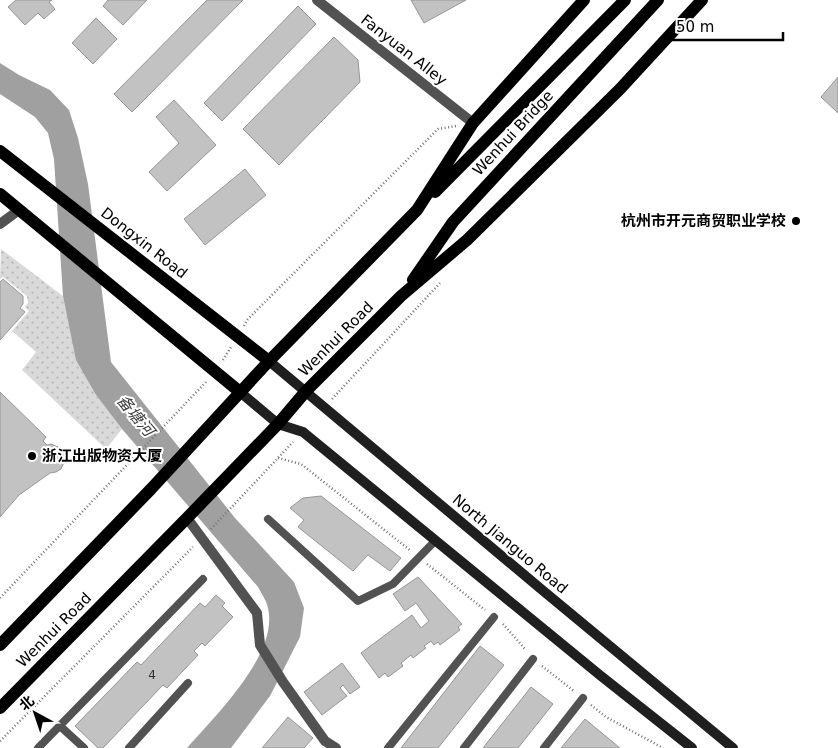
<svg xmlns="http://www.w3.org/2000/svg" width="838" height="748" viewBox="0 0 838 748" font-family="'DejaVu Sans','Noto Sans SC',sans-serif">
  <defs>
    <pattern id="grass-dots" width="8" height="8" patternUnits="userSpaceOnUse" patternTransform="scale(1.25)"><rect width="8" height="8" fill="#d9d9d9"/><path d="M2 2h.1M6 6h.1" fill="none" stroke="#b8b8b8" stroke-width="1.8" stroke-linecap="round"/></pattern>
  </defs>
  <rect width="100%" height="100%" fill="#fff"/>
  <!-- grass -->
  <path fill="url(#grass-dots)" d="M1 249 63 296 77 360 96 395 122 429 106 449 22 370 36 352 12 331 29 311 25 307 28 303 27 296 3 277 0 279Z"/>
  <!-- water -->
  <path fill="#a0a0a0" d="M0 63 19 75 50 90 69 110 78 138 88 184 111 362 235 518 294 582 304 608 300 637 270 696 231 748H187C215 716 279 654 268 608 267 602 262 594 258 587L122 429 96 395 76 360 63 296 54 159 48 133 35 117 0 94Z"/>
  <!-- building -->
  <path fill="#c2c2c2" stroke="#969696" d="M16 0H52L49 2 55 9 44 19 38 13 25 25 8 7Z
    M108 0H147L123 25 103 6Z
    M207 0H243L132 112 114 94Z
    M411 0H466L424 23Z
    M298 6 316 24 222 121 204 103Z
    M96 18 117 39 93 64 72 43Z
    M334 37 358 60 360 82 279 165 243 129Z
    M838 77V113L821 97Z
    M174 100 216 145 167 191 149 172 179 143 156 117Z
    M245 169 266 195 205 245 184 219Z
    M3 279 23 296V304L20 308 25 312 0 340V282Z
    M0 392 46 437 43 441 47 445 51 444 60 448 64 452 65 460 61 469 56 472 50 473 19 495 0 517Z
    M321 496 401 558 390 571 368 555 353 571 298 527 304 520 290 508 303 498Z
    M418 577 462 624 458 627 460 630 440 645 438 642 434 645 431 641 424 646 426 648 413 658 411 655 401 663 403 666 388 677 385 673 379 678 361 653 412 615 421 628 429 621 416 603 405 611 393 594Z
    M216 595 225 603 222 606 233 617 205 646 202 643 194 651 198 655 167 688 163 685 103 748H98L75 726 137 662 141 665 200 603 205 607Z
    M480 646 504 665 438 748H401Z
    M342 663 360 687 350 694 343 685 340 688 347 696 322 715 304 692Z
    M531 687 553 704 518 748H483Z
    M288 717 313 738 304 748H262Z
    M585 719 620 748H561Z"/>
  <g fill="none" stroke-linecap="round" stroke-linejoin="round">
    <!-- path -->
    <path stroke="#747474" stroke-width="2.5" stroke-dasharray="1 2.5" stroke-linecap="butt" d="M244 326 247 320 438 129 456 126
      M223 360 231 347
      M332 399 441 282
      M278 458 301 464 411 551
      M211 529 293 442
      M427 564 485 610
      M0 598 206 382
      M503 624 526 650
      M542 666 575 692
      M591 705 606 717 663 748
      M0 741 193 547"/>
    <!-- service -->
    <path stroke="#525252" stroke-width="8" d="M268 519 358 601 393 584 435 541
      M60 726 84 748
      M38 748 203 579
      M129 748 188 683
      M388 748 494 617
      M464 748 533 659
      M544 748 583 698"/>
    <!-- minor -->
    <path stroke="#525252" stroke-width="10" d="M317 0 473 123
      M0 224 19 210
      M187 518 257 613 260 645 283 682 325 741 336 748"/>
    <!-- secondary -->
    <path stroke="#1f1f1f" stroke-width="10" d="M269 361 541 589 733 748
      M240 392 278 424 303 432 601 676 692 748"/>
    <!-- primary -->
    <path stroke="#000" stroke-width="12" d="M0 151 269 361
      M435 192 625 0
      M0 194 240 392
      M413 280 453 222 658 0
      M0 645 151 489 269 361 417 210 473 123 584 0
      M0 708 187 518 278 424 306 391 401 296 467 240 620 89 702 0"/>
  </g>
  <!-- markers -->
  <g fill="#000" stroke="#fff" stroke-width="2">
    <circle cx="796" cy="221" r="5"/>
    <circle cx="32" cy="456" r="5"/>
  </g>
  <g text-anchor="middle" stroke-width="4" stroke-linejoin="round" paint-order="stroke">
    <!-- number labels -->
    <g font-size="12" fill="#303030">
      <text x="152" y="679">4</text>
    </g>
    <!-- street labels -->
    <g font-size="15" fill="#000" stroke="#fff">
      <text transform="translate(404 50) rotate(38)" y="5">Fanyuan Alley</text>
      <text transform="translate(513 133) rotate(-47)" y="5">Wenhui Bridge</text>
      <text transform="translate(144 243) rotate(38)" y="5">Dongxin Road</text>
      <text transform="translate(336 339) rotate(-45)" y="5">Wenhui Road</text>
      <text transform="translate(510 544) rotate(40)" y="5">North Jianguo Road</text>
      <text transform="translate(54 630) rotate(-45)" y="5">Wenhui Road</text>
    </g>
    <!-- poi labels -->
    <g font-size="15" font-weight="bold" fill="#000" stroke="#fff" text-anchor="end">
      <text x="786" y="226">杭州市开元商贸职业学校</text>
      <text x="42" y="461" text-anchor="start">浙江出版物资大厦</text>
    </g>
    <!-- water labels -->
    <g font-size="16" font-style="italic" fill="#414141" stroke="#fff">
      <text transform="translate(136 415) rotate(50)" y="6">备塘河</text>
    </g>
  </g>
  <!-- north arrow -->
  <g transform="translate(35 713) rotate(320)" stroke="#ffffff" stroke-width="4" paint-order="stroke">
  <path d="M0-4L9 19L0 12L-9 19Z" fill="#000000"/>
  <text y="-8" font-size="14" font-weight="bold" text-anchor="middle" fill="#000000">北</text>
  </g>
  <!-- scale -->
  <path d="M668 32v8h115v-8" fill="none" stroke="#000000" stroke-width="2.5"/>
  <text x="676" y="32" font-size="15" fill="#000000" stroke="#ffffff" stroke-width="4" paint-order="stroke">50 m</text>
</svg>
